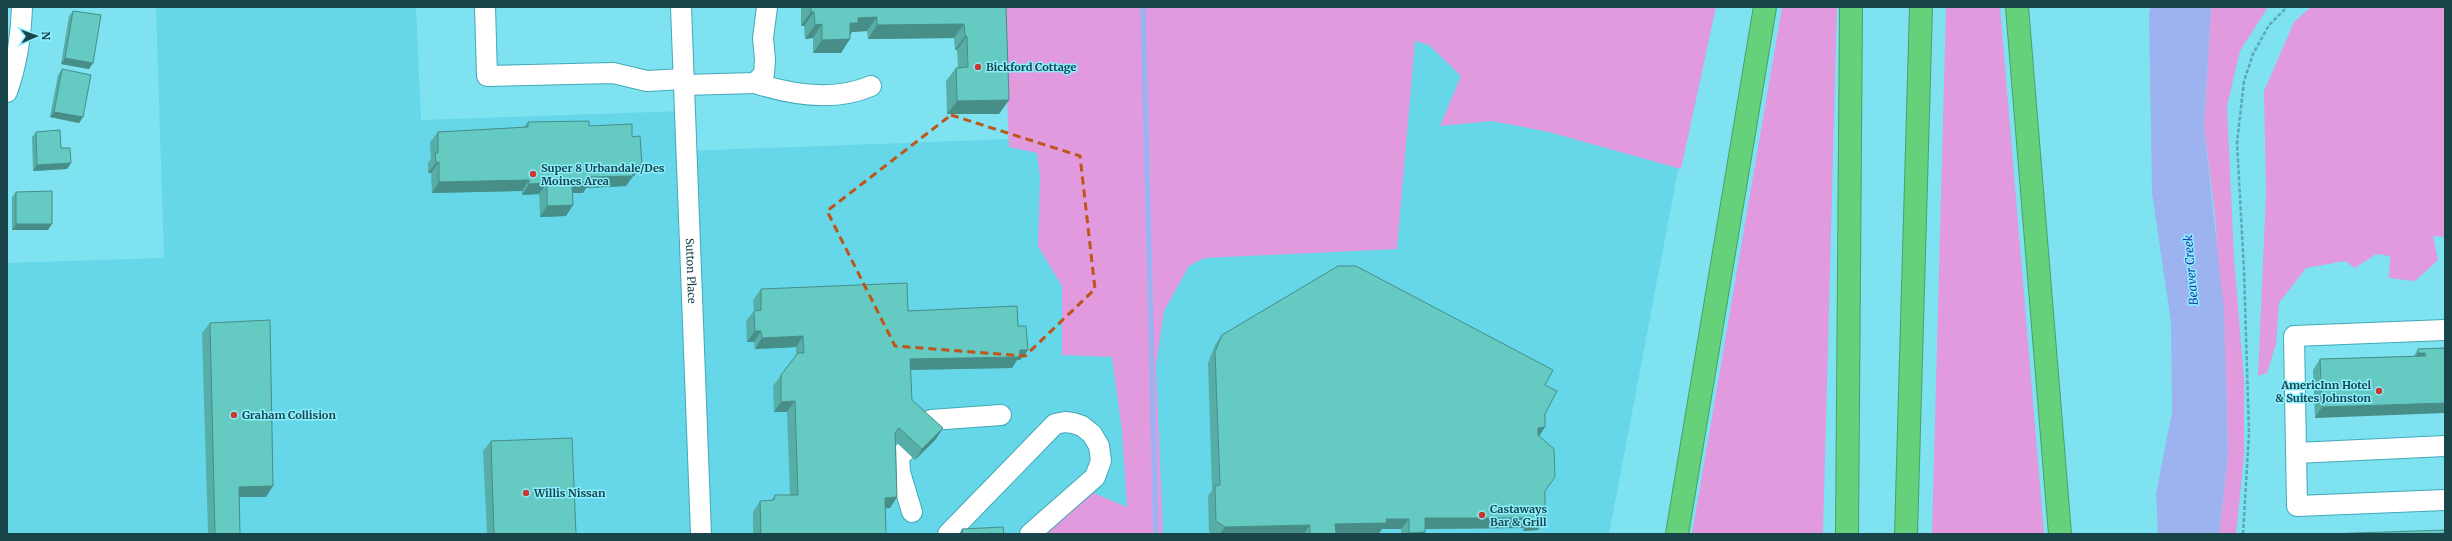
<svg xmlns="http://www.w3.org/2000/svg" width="2452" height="541" viewBox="0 0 2452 541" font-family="Merriweather,serif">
  <rect width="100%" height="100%" fill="#7ee2f1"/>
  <!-- built -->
  <path fill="#65d7e8" d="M156 7H416L421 120 685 111 686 151 1064 137 1418 7H1709L1609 534H7V263L164 258Z"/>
  <!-- green -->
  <path fill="#e19add" d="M1001 7H1716L1681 169 1549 132 1492 121 1440 126 1461 76 1429 45 1415 41 1397 249 1204 258 1189 266 1164 311 1156 366 1163 534H1040L1086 490 1127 507 1122 431 1112 357 1062 355V286L1038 246 1040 177 1037 153 1009 147 1004 26Z
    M1782 7H1837L1823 534H1692Z
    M1946 7H2000L2044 534H1932Z
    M2211 7H2268L2240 51 2227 106 2234 257 2244 380V457L2236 534H2219L2228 455 2226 377 2215 215 2204 127Z
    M2311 7H2445V237L2433 236 2438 260 2415 281 2389 278 2390 256 2376 254 2355 268 2345 261 2306 268 2279 303 2276 344 2267 373 2258 376 2266 194 2264 91 2294 22Z"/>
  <!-- water -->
  <path fill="#9cb3f0" d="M2151 7H2211L2204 127 2224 310 2228 455 2219 534H2158L2156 494 2172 412 2171 322 2152 193 2149 12Z"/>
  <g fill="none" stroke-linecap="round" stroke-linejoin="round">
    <!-- stream -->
    <path stroke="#9cb3f0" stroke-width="5.5" d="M1143 7 1156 534"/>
    <defs>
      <g id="minor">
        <path d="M485 7 487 76 613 73 647 81 683 79"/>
        <path id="s1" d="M681 7 701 534"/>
        <path d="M755 83C792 95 834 102 871 86"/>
        <path d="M684 85 755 83 764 74 765 60 763 38 767 7"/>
        <path d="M7 92C17 64 21 37 22 7"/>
        <path d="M2445 330 2294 336 2297 506 2445 500"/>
        <path d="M924 428 931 420 1001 415"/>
        <path d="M905 451 899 457 900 472 912 512"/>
        <path d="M2296 453 2445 446"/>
        <path d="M948 534 1055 424 1065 422 1073 423 1082 426 1092 434 1099 446 1101 461 1095 477 1030 534"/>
      </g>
      <path id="highway" d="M2017 7 2060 534
        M1677 534 1765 7
        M1847 534 1851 7
        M1906 534 1921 7"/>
    </defs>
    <!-- minor casing -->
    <use href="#minor" stroke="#42a9b8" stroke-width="22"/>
    <!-- highway casing -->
    <use href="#highway" stroke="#4aa06a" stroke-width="24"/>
    <!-- path -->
    <path stroke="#59a9b4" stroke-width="2.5" stroke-dasharray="4 2" stroke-linecap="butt" d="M2243 534 2249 433 2244 270 2237 143 2244 81 2253 54 2269 25 2287 7"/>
    <!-- minor -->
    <use href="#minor" stroke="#fff" stroke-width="20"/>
    <!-- highway -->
    <use href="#highway" stroke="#65d17b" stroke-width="22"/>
  </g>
  <!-- wall -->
  <path fill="#57aea7" d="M801 7H1006L999 114H947L946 81 956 68H958L957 50H955L954 38 868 39 867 31 852 32 841 53H813V38L805 39 804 26H801Z
    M73 11 89 69 61 64 69 16Z
    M62 69 83 117 79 123 50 117 58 75Z
    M528 122 589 126 634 176H633L626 186 586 188 583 193H573L566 216 540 217 539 194 522 195V191L432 193 431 173H428V163L431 159 430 142 438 132 524 127Z
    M36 132 61 148 71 163 67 169 33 171 32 137Z
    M16 192 48 230H12V197Z
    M761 289 1018 326 1028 350 1020 360H1017L1012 368 910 370 912 400 936 439 915 460 896 442 897 497 890 508H886V534H753V512L760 501H771L775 495H790L787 412H774L773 386 796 355V347L755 349 754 342H747L746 321 754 311 753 300Z
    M210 323 266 497H240V534H208L202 333Z
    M1222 335 1545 385V414L1539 436 1545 491V520L1538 530 1523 531V528L1425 529V532L1424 534H1401V529H1382L1379 533 1212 534 1209 532 1208 496 1212 490 1208 363 1215 345Z
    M2445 348 2315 418 2313 370 2320 359 2414 356 2418 349Z
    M491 441 576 534H487L483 451Z
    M962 529 1004 534H959Z"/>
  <!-- shaded-wall -->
  <path fill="#478d88" d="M811 12H814L804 26H801Z
    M877 17 867 31 852 32 848 36 850 23 858 18Z
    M822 24 813 38 805 39 815 25Z
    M964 24 954 38 868 39 877 25Z
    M965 36H967L957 50H955Z
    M850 39 841 53H813L822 40Z
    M65 58 93 63 89 69 61 64Z
    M1009 100 999 114H947L957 101Z
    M54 112 83 117 79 123 50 117Z
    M439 162 431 173H428L436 163Z
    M71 163 67 169 33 171 37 165Z
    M633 165H642L634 176H626Z
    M633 176 626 186 586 188 583 193H565L572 182 590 177Z
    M529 180 522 191 432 193 439 182Z
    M547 183 539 194 522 195 529 184Z
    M573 205 566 216 540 217 547 206Z
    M16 224H52L48 230H12Z
    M755 331H761L754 342H747Z
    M803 336 796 347 755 349 762 338Z
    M1020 350H1028L1020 360H1017L1012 368 902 370 910 359Z
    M2418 353H2425L2418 363 2411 364Z
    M795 401 787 412H774L781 402Z
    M2445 403V413L2315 418 2322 407Z
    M1545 427 1538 438V428Z
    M943 428 936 439 915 460 922 449Z
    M273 486 266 497H232L239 487Z
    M897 497 890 508 878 509 885 498Z
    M1425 518H1531L1523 528 1417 529Z
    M1386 519H1409L1401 529H1382L1379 533 1328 534 1335 524Z
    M1545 520 1538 530 1523 531 1531 521Z
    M1310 525 1304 534H1220L1225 527Z
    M1425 532 1424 534H1408L1409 533Z"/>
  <!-- building -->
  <path fill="#65cac2" stroke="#478d88" d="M811 7H1006L1009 100 957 101 956 68 968 67 967 36H965L964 24 877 25V17L858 18V23H850V39L822 40V24L815 25 814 12H811Z
    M73 11 101 15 93 63 65 58Z
    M62 69 91 75 83 117 54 112Z
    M589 121V126L632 124V137L640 136 642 165H633V176L590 177 591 182H572L573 205 547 206V183L529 184V180L439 182V162L436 163 435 153H438V132L528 127V122Z
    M60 130 61 148H70L71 163 37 165 36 132Z
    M52 191V224H16V192Z
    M1338 266H1356L1553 370 1545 385 1557 391 1545 414V427L1538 428V435L1554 449 1555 477 1545 491V520L1531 521V518H1425V532L1409 533V519H1386L1387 523 1335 524 1336 534H1310V525L1225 527 1216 521 1215 486 1220 485 1215 352 1222 335Z
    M907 283 908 311 1017 306 1018 326H1026L1028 350H1020L1019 357 910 359 912 400 943 428 922 449 899 428 895 433 897 497 885 498 886 534H761L760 501 774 500 775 495H798L795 401 781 402V375L798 353H804L803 336 762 338 761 331H755L754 311 761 310V289Z
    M270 320 273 486 239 487 240 534H215L210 323Z
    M2445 348V403L2322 407 2320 359 2426 356 2425 353H2418V349Z
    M572 438 576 534H494L491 441Z
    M1003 527 1004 534H963L962 529Z
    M2445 530V534H2326Z"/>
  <!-- marked area -->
  <path fill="none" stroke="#bf5518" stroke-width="3" stroke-dasharray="8 5" stroke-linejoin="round" d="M951 115 1080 156 1095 289 1025 356 895 346 827 211Z"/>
  <!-- markers -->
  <g fill="#c83a30" stroke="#8cefff" stroke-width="1.5">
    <circle cx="978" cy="67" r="4"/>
    <circle cx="533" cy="174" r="4"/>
    <circle cx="2379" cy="391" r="4"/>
    <circle cx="234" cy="415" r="4"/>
    <circle cx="526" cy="493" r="4"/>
    <circle cx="1482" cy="515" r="4"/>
  </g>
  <g text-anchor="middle" stroke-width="3" stroke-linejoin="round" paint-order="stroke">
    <!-- poi labels -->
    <g font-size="11" font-weight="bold" fill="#19444a" stroke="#8cefff" text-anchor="start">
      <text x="986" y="71">Bickford Cottage</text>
      <text x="541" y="172">Super 8 Urbandale/Des<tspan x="541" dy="13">Moines Area</tspan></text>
      <text x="2371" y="389" text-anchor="end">AmericInn Hotel<tspan x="2371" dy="13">&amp; Suites Johnston</tspan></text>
      <text x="242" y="419">Graham Collision</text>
      <text x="534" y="497">Willis Nissan</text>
      <text x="1490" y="513">Castaways<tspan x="1490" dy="13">Bar &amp; Grill</tspan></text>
    </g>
    <!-- street labels -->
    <g font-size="11" fill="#19444a" stroke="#8cefff">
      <text dy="4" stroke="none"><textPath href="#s1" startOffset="264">Sutton Place</textPath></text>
    </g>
    <!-- water labels -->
    <g font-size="12" font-style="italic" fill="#2337a9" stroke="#8cefff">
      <text transform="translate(2191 270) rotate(-95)" y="4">Beaver Creek</text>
    </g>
  </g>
  <!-- border -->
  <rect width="2452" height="541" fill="none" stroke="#19444a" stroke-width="16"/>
  <!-- north arrow -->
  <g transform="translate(36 36) rotate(88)" stroke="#8cefff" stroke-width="3" paint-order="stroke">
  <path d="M0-3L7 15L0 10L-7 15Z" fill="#19444a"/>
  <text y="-6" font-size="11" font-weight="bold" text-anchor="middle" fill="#19444a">N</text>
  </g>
</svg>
